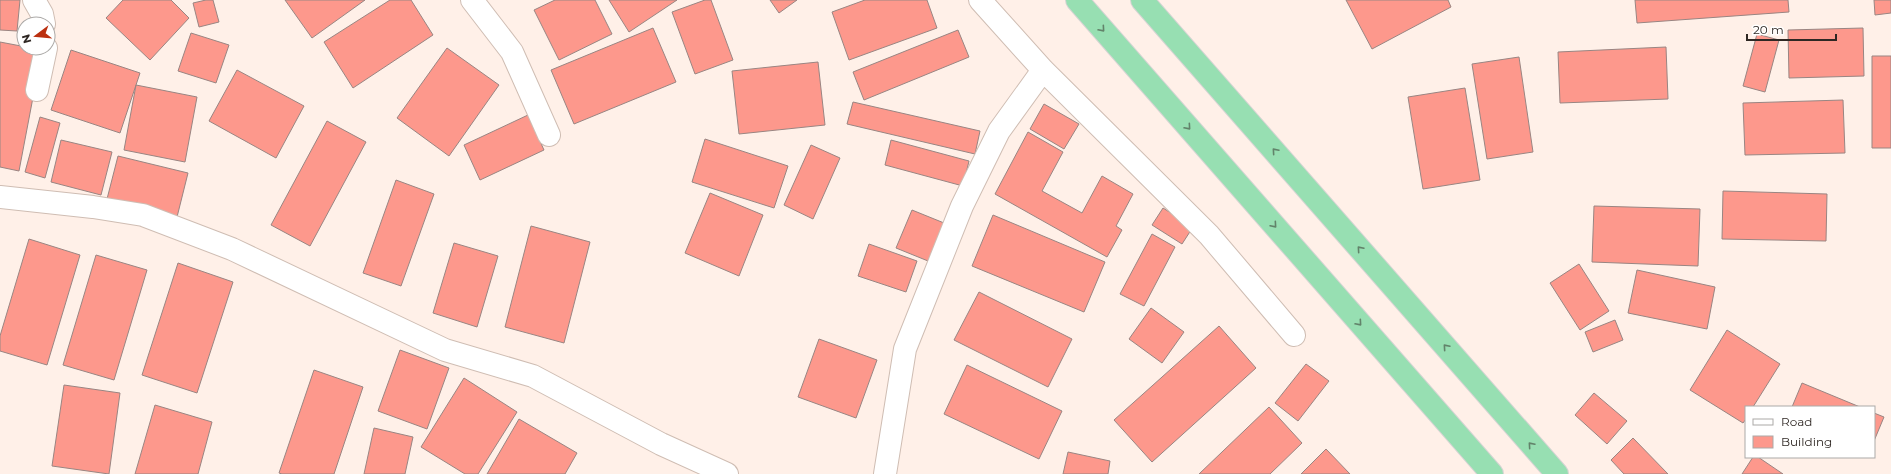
<svg xmlns="http://www.w3.org/2000/svg" width="1891" height="474" viewBox="0 0 1891 474" font-family="Montserrat,sans-serif">
  <rect width="100%" height="100%" fill="#fff0e8"/>
  <!-- building -->
  <path fill="#fd988c" stroke="#998582" d="M0 0H20L17 31 0 30Z
    M123 0H171L189 18 150 60 106 18Z
    M206 0H213L219 22 199 27 193 3Z
    M285 0H365L312 38Z
    M390 0H411L433 35 353 88 324 42Z
    M555 0H595L612 34 559 60 534 10Z
    M609 0H677L629 32Z
    M705 0H711L733 60 695 74 672 12Z
    M770 0H797L779 13Z
    M865 0H927L937 28 849 60 832 12Z
    M1346 0H1448L1451 7 1372 49Z
    M1635 0H1788L1789 12 1637 23Z
    M1874 0H1891V13L1875 15Z
    M653 28 676 82 574 124 551 70Z
    M1863 28 1864 76 1789 78 1788 30Z
    M958 30 969 57 864 100 853 72Z
    M191 33 229 45 216 83 178 71Z
    M1757 34 1779 40 1765 92 1743 86Z
    M0 42 42 50 19 171 0 167Z
    M1666 47 1668 99 1560 103 1558 52Z
    M447 48 499 85 449 156 397 118Z
    M71 50 140 73 120 133 51 110Z
    M1872 56H1891V148H1872Z
    M1519 57 1533 152 1487 159 1472 64Z
    M818 62 825 125 739 134 732 71Z
    M237 70 304 106 276 158 209 121Z
    M136 85 197 97 185 162 124 150Z
    M1465 88 1480 180 1423 189 1408 97Z
    M1843 100 1845 153 1745 155 1743 103Z
    M853 102 980 131 975 154 847 124Z
    M1044 104 1079 124 1064 149 1030 129Z
    M528 115 544 150 480 180 464 145Z
    M40 117 60 123 45 178 25 172Z
    M327 121 366 142 310 246 271 225Z
    M1028 132 1063 152 1042 191 1082 213 1102 176 1133 194 1116 226 1122 230 1107 257 995 194Z
    M705 139 788 166 774 208 692 182Z
    M61 140 112 152 101 195 51 182Z
    M891 140 969 161 963 186 885 165Z
    M811 145 840 158 813 219 784 205Z
    M118 156 188 173 177 217 107 199Z
    M396 180 434 194 401 286 363 273Z
    M1723 191 1827 194 1826 241 1722 239Z
    M710 193 763 215 739 276 685 253Z
    M1594 206 1700 209 1698 266 1592 262Z
    M1163 208 1193 227 1182 244 1152 225Z
    M912 210 949 225 933 263 896 248Z
    M993 215 1105 262 1084 312 972 266Z
    M531 226 590 242 564 343 505 327Z
    M1152 234 1175 247 1144 306 1120 294Z
    M29 239 80 255 47 365 0 351V336Z
    M454 243 498 256 477 327 433 313Z
    M869 244 917 261 906 292 858 276Z
    M96 255 147 270 114 380 63 365Z
    M178 263 233 282 197 393 142 375Z
    M1579 264 1609 311 1580 330 1550 283Z
    M1637 270 1715 287 1707 329 1628 313Z
    M979 292 1072 339 1048 387 954 340Z
    M1151 308 1184 332 1162 363 1129 339Z
    M1615 320 1623 340 1593 352 1585 332Z
    M1219 326 1256 368 1152 462 1114 420Z
    M1727 330 1780 364 1753 407H1746V419L1743 423 1690 390Z
    M819 339 877 360 856 418 798 397Z
    M400 350 449 368 427 429 378 411Z
    M1306 364 1329 381 1298 421 1275 403Z
    M967 365 1062 411 1039 459 944 414Z
    M314 370 363 387 334 474H282L279 473Z
    M464 378 517 412 478 474H465L421 447Z
    M1802 383 1860 407H1792Z
    M64 385 120 393 109 474 52 466Z
    M1594 393 1627 421 1607 444 1575 415Z
    M155 405 212 422 198 474H135Z
    M1269 407 1302 443 1270 474H1199Z
    M1874 413 1884 417 1874 441Z
    M519 419 577 453 565 474H487Z
    M374 428 413 437 405 474H364Z
    M1633 438 1668 474H1624L1611 460Z
    M1326 449 1350 474H1301Z
    M1068 452 1110 461 1108 474H1063Z
    M1753 457H1758L1783 474H1742Z"/>
  <g fill="none" stroke-linecap="round" stroke-linejoin="round">
    <defs>
      <path id="street" d="M34 0 42 14 44 24
        M472 0 512 52 549 135
        M980 0 1043 70 1209 235 1294 335
        M37 90 46 48
        M0 197 93 207 143 215 232 249 445 350 533 376 661 444 727 474
        M885 474 905 349 962 206 999 131 1043 70"/>
      <path id="highway" d="M1077 0 1492 474
        M1142 0 1557 474"/>
    </defs>
    <!-- street casing -->
    <use href="#street" stroke="#cfbdb3" stroke-width="24"/>
    <!-- highway casing -->
    <use href="#highway" stroke="#d5d4d3" stroke-width="24"/>
    <!-- street -->
    <use href="#street" stroke="#fff" stroke-width="22"/>
    <!-- highway -->
    <use href="#highway" stroke="#97dfb2" stroke-width="22"/>
  </g>
  <!-- one-way arrows -->
  <defs><path id="oneway-chevron" d="M-2-3.5L2.5 0L-2 3.5" fill="none" stroke-width="1.6" stroke-linecap="round" stroke-linejoin="round"/></defs>
  <g stroke="#62836a">
    <use href="#oneway-chevron" transform="translate(1102 29) rotate(49)"/>
    <use href="#oneway-chevron" transform="translate(1188 127) rotate(49)"/>
    <use href="#oneway-chevron" transform="translate(1275 151) rotate(-131)"/>
    <use href="#oneway-chevron" transform="translate(1274 225) rotate(49)"/>
    <use href="#oneway-chevron" transform="translate(1360 249) rotate(-131)"/>
    <use href="#oneway-chevron" transform="translate(1359 323) rotate(49)"/>
    <use href="#oneway-chevron" transform="translate(1446 347) rotate(-131)"/>
    <use href="#oneway-chevron" transform="translate(1531 445) rotate(-131)"/>
  </g>
  <!-- legend -->
  <rect x="1745" y="406" width="130" height="52" fill="#ffffff" stroke="#aba9a7"/>
  <rect x="1753" y="419" width="20" height="6" fill="#ffffff" stroke="#aba9a7"/>
  <text x="1781" y="426" font-size="12" fill="#2e2723">Road</text>
  <rect x="1753" y="436" width="20" height="12" fill="#fd988c" stroke="#aba9a7"/>
  <text x="1781" y="446" font-size="12" fill="#2e2723">Building</text>
  <!-- north arrow -->
  <g transform="translate(36 36) rotate(254)"><circle r="19" fill="#ffffff" stroke="#aba9a7"/>
  <path d="M0-3L7 15L0 10L-7 15Z" fill="#bb3010"/>
  <text y="-6" font-size="11" font-weight="bold" text-anchor="middle" fill="#2e2723">N</text>
  </g>
  <!-- scale -->
  <path d="M1747 34v6h89v-6" fill="none" stroke="#2e2723" stroke-width="2"/>
  <text x="1753" y="34" font-size="12" fill="#2e2723" stroke="#ffffff" stroke-width="3" paint-order="stroke">20 m</text>
</svg>
